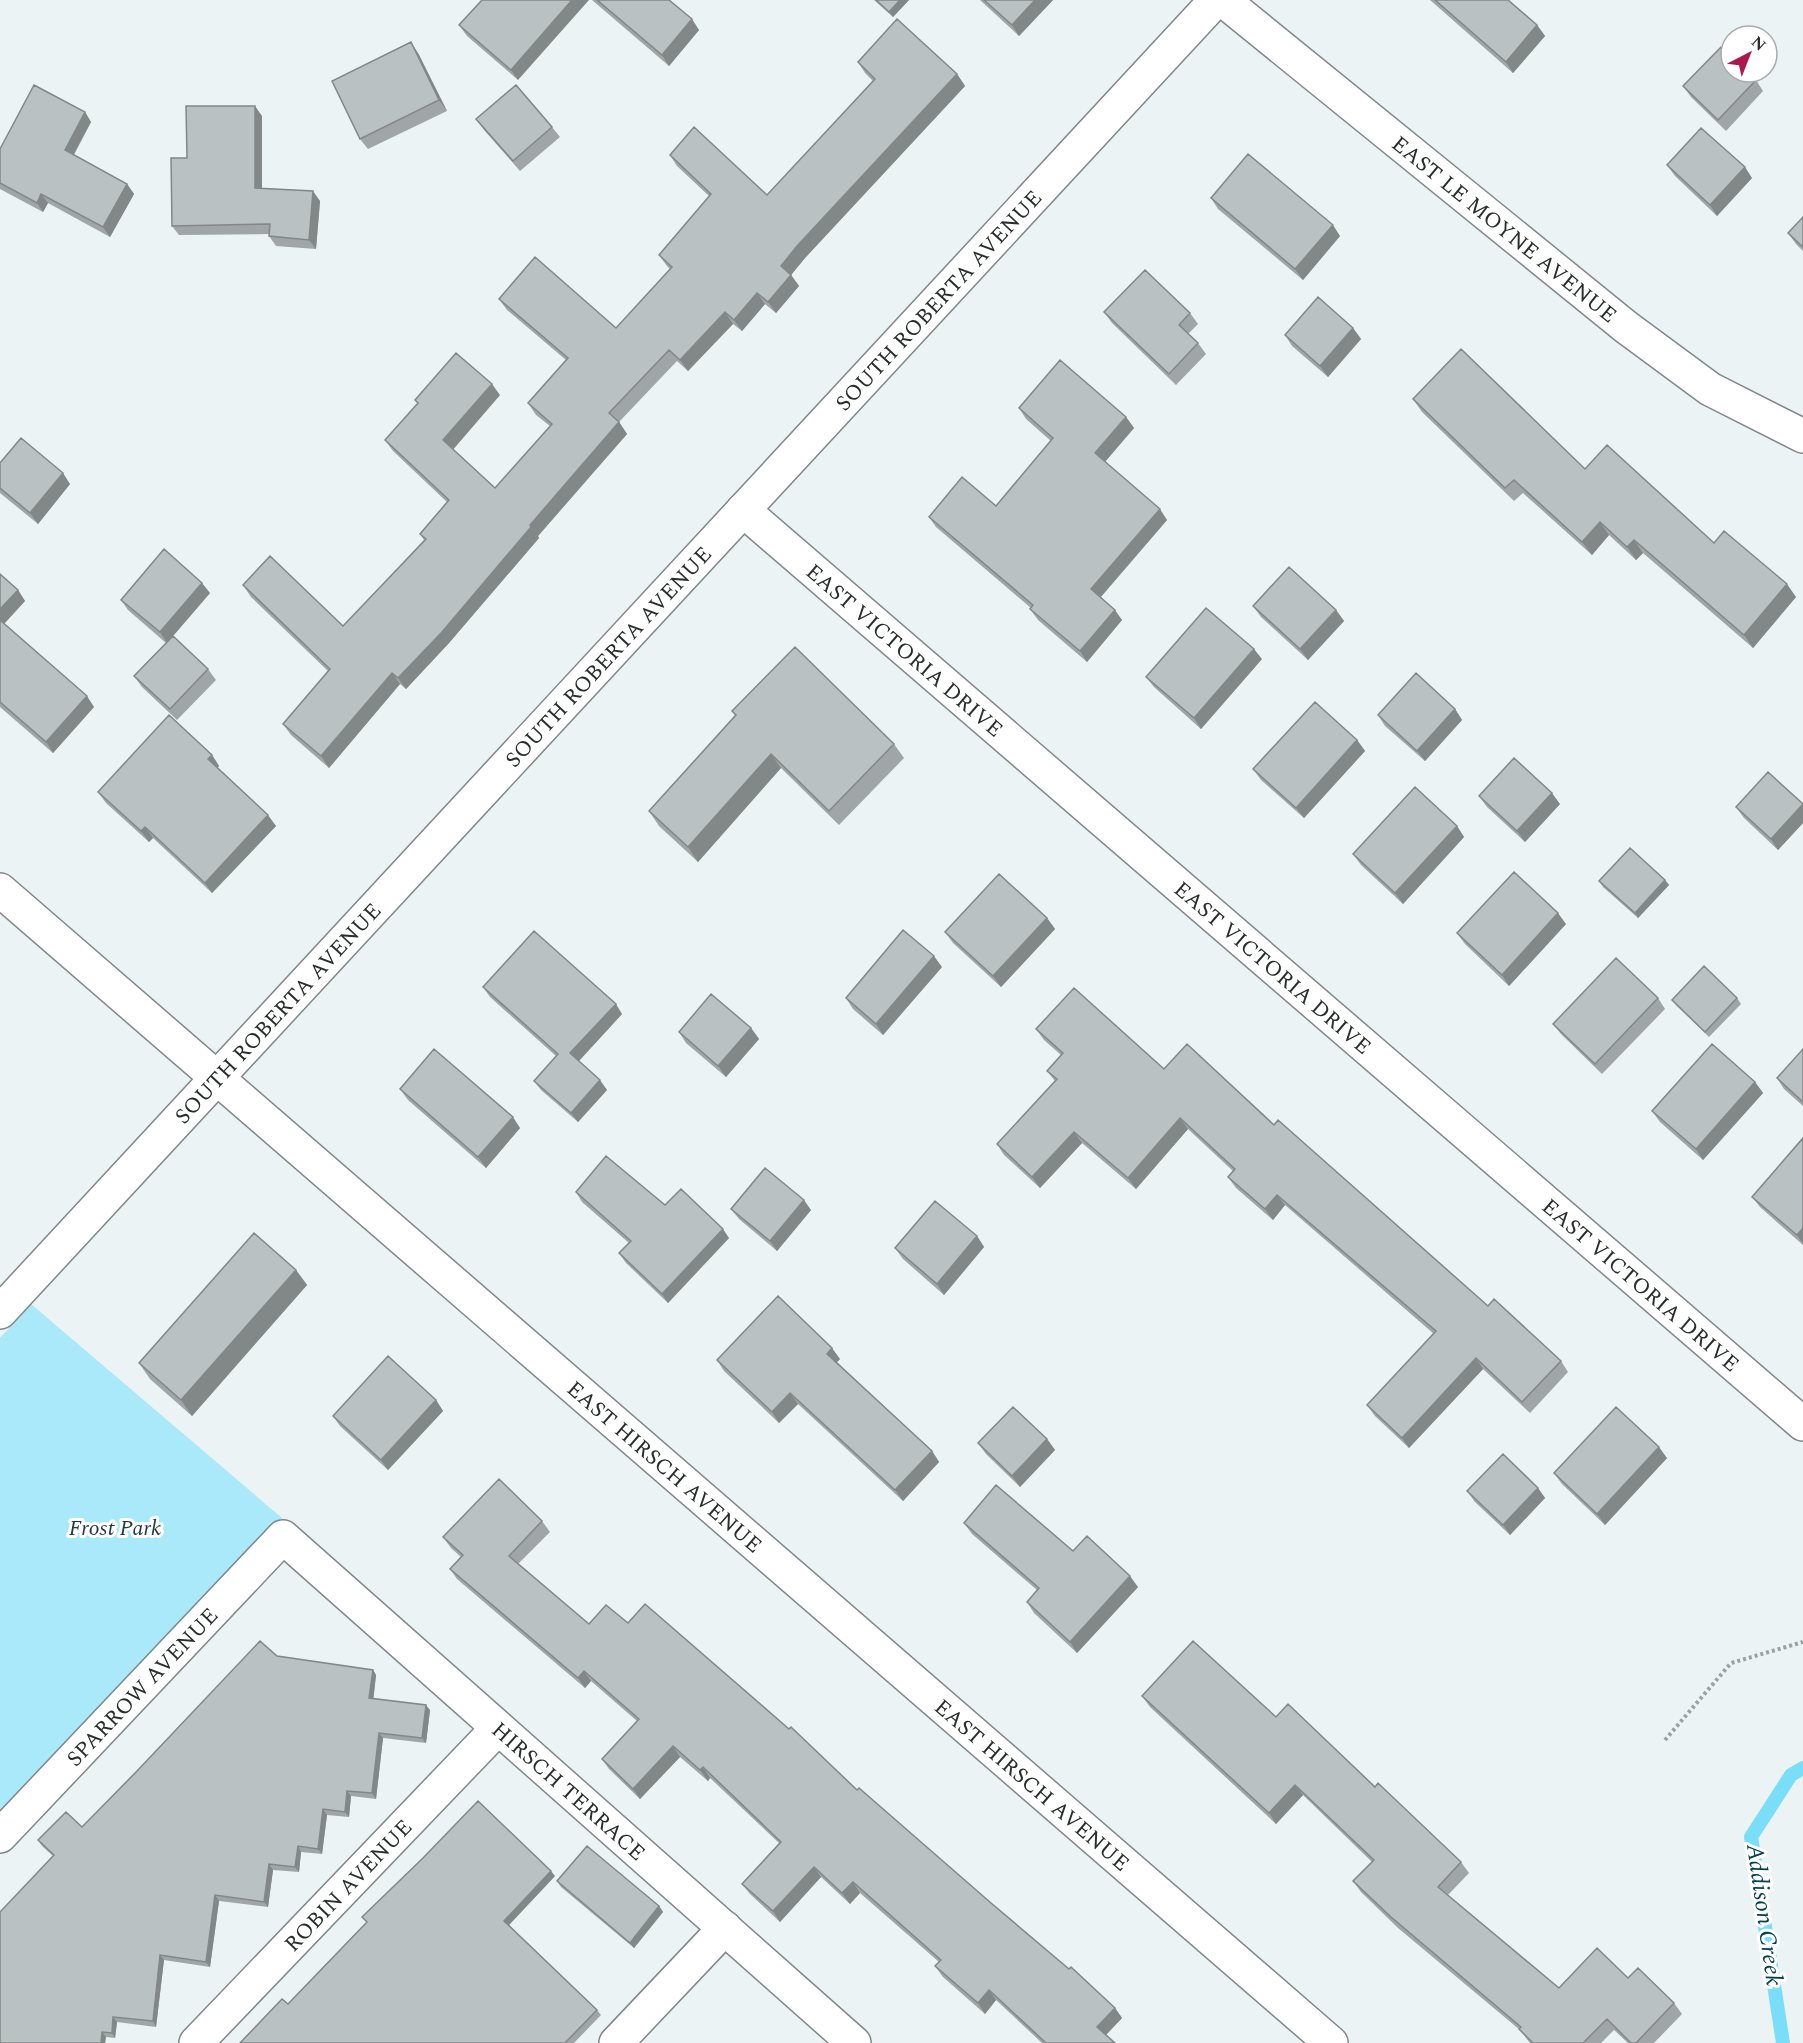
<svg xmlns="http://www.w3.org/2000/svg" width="1803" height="2043" viewBox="0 0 1803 2043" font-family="Spectral,serif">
  <rect width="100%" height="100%" fill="#ecf3f4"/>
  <!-- green -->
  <path fill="#aae9fa" d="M31 1304 282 1518 0 1819V1338Z"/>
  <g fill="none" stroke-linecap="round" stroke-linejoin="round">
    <!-- stream -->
    <path stroke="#7adef8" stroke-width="14" d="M1783 2043 1751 1837 1791 1775 1803 1768"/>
    <defs>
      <g id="street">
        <path id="s1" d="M1223 0 1626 327 1710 389 1803 436"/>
        <path id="s2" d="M743 510 1803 1424"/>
        <path id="s3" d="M0 890 1331 2043"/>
        <path id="s4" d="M0 1312 1216 0"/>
        <path id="s5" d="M0 1836 283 1537 854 2043"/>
        <path id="s6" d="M196 2043 498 1728"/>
        <path d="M616 2043 725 1928"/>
      </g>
    </defs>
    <!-- street casing -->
    <use href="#street" stroke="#828789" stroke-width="36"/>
    <!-- path -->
    <path stroke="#9ba0a1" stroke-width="4" stroke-dasharray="3 3" stroke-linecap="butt" d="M1665 1740 1731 1663 1803 1642"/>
    <!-- street -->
    <use href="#street" stroke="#fff" stroke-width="33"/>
  </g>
  <!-- wall -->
  <path fill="#a0a6a7" d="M482 0 518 80 467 36 459 25Z
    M592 0H669L699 30 669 66Z
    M874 0H909L893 17Z
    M980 0H1053L1019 36Z
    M1430 0H1508L1537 25 1545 36 1513 73Z
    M418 53 447 111 368 149 360 139Z
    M858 62 957 74 965 86 805 258 791 275 799 286 776 313 765 304 742 331 733 324 688 371 677 361 619 422 627 434 538 536 539 538 449 643 406 689 400 684 329 768 291 735 283 724 328 671 251 597 243 585 343 626 424 540 420 534 447 502 393 451 385 440 418 403 415 400 500 395 453 449 495 488 550 426 536 415 528 403 566 360 507 310 499 299 616 328 670 269 667 266 659 255 709 196 677 166 670 155 767 195 873 81 865 73Z
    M1756 80 1763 91 1726 131 1691 97 1683 86Z
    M85 112 91 122 74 155 127 184 134 194 110 237 48 203 43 212 0 189V149Z
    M262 116V188L320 201 316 249 276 246 269 236V234L179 235 172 226 187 158Z
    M476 119 552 127 560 137 520 171 484 130Z
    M1667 165 1752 178 1717 216 1675 176Z
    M1211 198 1340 236 1303 280 1218 209Z
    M1803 217V251L1796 244 1788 233Z
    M1104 312 1190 313 1198 324 1188 334 1198 343 1206 354 1176 385 1112 323Z
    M1353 328 1361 339 1328 377 1292 346 1285 335Z
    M1413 399 1585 469 1714 543 1796 597 1753 648 1643 553 1636 560 1609 535 1592 555 1523 493 1514 501 1422 412Z
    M1019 408 1126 417 1134 428 1105 462 1167 520 1101 597 1122 620 1087 662 1038 620 1030 609 1031 608 936 527 929 517 996 506 1051 441 1026 419Z
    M0 463 70 484 38 524 0 493Z
    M0 574 18 590 25 601 4 624 94 707 53 753 0 707Z
    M210 593 173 636 208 669 216 680 177 720 142 687 134 676 166 643 128 610 121 600Z
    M1253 606 1336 610 1344 621 1308 660 1261 617Z
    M1262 659 1201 729 1154 687 1146 677Z
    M1455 709 1462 720 1425 761 1385 726 1378 715Z
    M732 711 894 744 904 758 839 825 781 768 698 862 659 826 649 811 735 715Z
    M1357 740 1365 751 1304 818 1261 780 1253 769Z
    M212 755 219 766 217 768 276 826 212 893 153 838 149 842 106 803 98 792Z
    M1479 796 1560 804 1525 842 1487 807Z
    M1803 804V823L1778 850 1744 818 1736 807Z
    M1457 826 1464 837 1403 904 1361 865 1353 854Z
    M1665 880 1669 885 1638 918 1603 887 1599 881Z
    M1047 918 1055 929 1001 987 953 943 945 932Z
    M1566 924 1509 986 1465 944 1457 933Z
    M942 967 883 1035 853 1009 846 998Z
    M483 987 622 1014 579 1061 607 1090 578 1122 541 1090 534 1081 556 1056 490 997Z
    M1658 998 1665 1009 1602 1074 1561 1034 1553 1024Z
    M1737 998 1741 1004 1709 1037 1676 1005 1672 1000Z
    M751 1028 759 1039 726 1077 686 1043 679 1032Z
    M1036 1029 1164 1069 1274 1125 1488 1306 1561 1361 1568 1372 1530 1413 1483 1369 1409 1448 1375 1416 1367 1405 1434 1334 1285 1205 1273 1220 1236 1188 1228 1177 1233 1171 1188 1129 1136 1189 1082 1143 1040 1188 1004 1155 997 1144 1055 1081 1047 1071 1061 1055 1044 1040Z
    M1803 1049V1106L1784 1089 1777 1078Z
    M1755 1082 1763 1093 1703 1160 1660 1122 1652 1111Z
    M400 1089 520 1128 486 1168 408 1100Z
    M1803 1138V1245L1760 1207 1752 1197Z
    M576 1192 665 1205 729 1238 668 1303 626 1263 619 1253 629 1243 582 1202Z
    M731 1209 811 1210 777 1251 739 1219Z
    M977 1236 984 1247 944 1295 903 1259 895 1248Z
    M296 1270 307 1285 192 1416 150 1379 139 1363Z
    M840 1359 837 1362 932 1451 939 1462 903 1501 798 1404 779 1423 724 1371 717 1360Z
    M436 1400 443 1411 388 1470 340 1426 333 1416Z
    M1047 1439 1055 1450 1020 1487 986 1454 978 1443Z
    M1667 1458 1605 1525 1562 1484 1554 1473Z
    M1538 1488 1545 1498 1510 1535 1475 1502 1467 1491Z
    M542 1521 550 1532 518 1564 589 1624 628 1623 857 1790 1115 2008 1122 2018 1106 2035 1115 2043H1042L996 2000 985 2014 943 1977 935 1966 939 1962 860 1893 850 1904 821 1877 780 1922 750 1894 742 1884 779 1843 710 1778 708 1781 680 1757 640 1799 609 1769 602 1759 637 1721 591 1681 585 1688 457 1579 450 1569 461 1557 451 1548 443 1537Z
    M964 1523 1073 1551 1138 1587 1077 1653 1034 1613 1027 1602 1037 1590 972 1534Z
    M277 1656 373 1670 376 1675 373 1699 430 1710 426 1743 383 1738 376 1799 351 1796 349 1817 327 1815 322 1854 301 1852 299 1872 273 1870 268 1907 219 1901 210 1967 164 1960 156 2027 117 2022 115 2038 106 2037 105 2043 53 1856 42 1846 38 1840 82 1827Z
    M1142 1696 1276 1717 1375 1787 1461 1862 1469 1873 1448 1895 1559 1988 1628 1978 1674 2003 1682 2014 1654 2043H1628L1614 2030 1601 2043H1530L1520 2030 1398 1928 1361 1892 1353 1881 1372 1862 1303 1795 1276 1824 1150 1707Z
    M555 1876 509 1925 597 2010 601 2015 574 2043H240L288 2004 367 1922 362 1917Z
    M557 1881 659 1906 663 1912 634 1948 561 1887Z"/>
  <!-- shaded-wall -->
  <path fill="#828788" d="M572 0H589L518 80 511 70Z
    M900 0H909L893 17 889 12Z
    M1035 0H1053L1019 36 1012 25Z
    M692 19 699 30 669 66 662 55Z
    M1537 25 1545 36 1513 73 1506 62Z
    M411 42 418 53 447 111 439 100Z
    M957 74 965 86 805 258 791 275 799 286 776 313 768 302 781 266 797 246Z
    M255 106 262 116V197L255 188Z
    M85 112 91 122 71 159 65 150Z
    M1745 167 1752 178 1717 216 1710 205Z
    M127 184 134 194 110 237 103 227Z
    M313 191 320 201 316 249 309 240Z
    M41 194 48 203 43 212 37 203Z
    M1333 225 1340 236 1303 280 1295 269Z
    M757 293 765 304 742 331 734 320Z
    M725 312 733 324 688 371 680 360Z
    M1353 328 1361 339 1328 377 1320 366Z
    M492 384 500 395 451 452 443 440Z
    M1126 417 1134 428 1103 464 1095 453Z
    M619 422 627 434 538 536 539 538 449 643 406 689 398 678Z
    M63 473 70 484 38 524 30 513Z
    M1160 509 1167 520 1098 600 1091 589Z
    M1600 522 1609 535 1592 555 1582 542Z
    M1634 540 1643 553 1636 560 1627 547Z
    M202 583 210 593 167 643 160 632Z
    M1787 584 1796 597 1753 648 1744 635Z
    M18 590 25 601 2 626 0 623V609Z
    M1115 610 1122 620 1087 662 1080 651Z
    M1336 610 1344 621 1308 660 1300 649Z
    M1254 649 1262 659 1201 729 1194 718Z
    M392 673 400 684 329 768 321 756Z
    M87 696 94 707 53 753 46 742Z
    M1455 709 1462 720 1425 761 1417 751Z
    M1357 740 1365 751 1304 818 1296 808Z
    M771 754 781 768 698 862 688 847Z
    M212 755 219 766 215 770 208 759Z
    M1552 793 1560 804 1525 842 1517 831Z
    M1803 804V823L1778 850 1771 839Z
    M268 815 276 826 212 893 205 883Z
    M1457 826 1464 837 1403 904 1395 893Z
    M145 827 153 838 149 842 141 831Z
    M1665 880 1669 885 1638 918 1635 913Z
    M1558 913 1566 924 1509 986 1502 975Z
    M1047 918 1055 929 1001 987 993 976Z
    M934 956 942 967 883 1035 876 1024Z
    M616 1004 622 1014 577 1063 570 1053Z
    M751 1028 759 1039 726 1077 718 1066Z
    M600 1080 607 1090 578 1122 571 1113Z
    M1755 1082 1763 1093 1703 1160 1696 1149Z
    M513 1117 520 1128 486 1168 478 1157Z
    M1180 1118 1188 1129 1136 1189 1128 1178Z
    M1074 1132 1082 1143 1040 1188 1032 1177Z
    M1277 1195 1285 1205 1273 1220 1265 1209Z
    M804 1200 811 1210 777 1251 770 1241Z
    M1803 1228V1244L1797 1235Z
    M723 1229 729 1238 668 1303 662 1294Z
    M977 1236 984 1247 944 1295 937 1284Z
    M296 1270 307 1285 192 1416 181 1400Z
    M832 1348 840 1359 835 1364 827 1354Z
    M1476 1358 1483 1369 1409 1448 1402 1438Z
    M790 1393 798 1404 779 1423 772 1412Z
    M436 1400 443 1411 388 1470 381 1460Z
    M1047 1439 1055 1450 1020 1487 1012 1476Z
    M1659 1447 1667 1458 1605 1525 1597 1514Z
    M932 1451 939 1462 903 1501 895 1490Z
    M1538 1488 1545 1498 1510 1535 1503 1525Z
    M1130 1576 1138 1587 1077 1653 1070 1642Z
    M373 1670 376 1675 373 1703 369 1698Z
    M584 1671 591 1681 585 1688 578 1678Z
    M426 1705 430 1710 426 1743 422 1738Z
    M379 1733 383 1738 376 1799 372 1793Z
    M673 1746 680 1757 640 1799 633 1789Z
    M703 1767 710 1778 708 1781 700 1770Z
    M1295 1785 1303 1795 1276 1824 1269 1813Z
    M347 1791 351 1796 349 1817 345 1812Z
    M323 1809 327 1815 322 1854 318 1849Z
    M298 1846 301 1852 299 1872 295 1867Z
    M269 1864 273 1870 268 1907 264 1902Z
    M814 1867 821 1877 780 1922 773 1911Z
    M551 1871 555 1876 508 1926 504 1921Z
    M853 1882 860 1893 850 1904 842 1893Z
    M215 1895 219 1901 210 1967 206 1962Z
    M659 1906 663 1912 634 1948 630 1943Z
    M160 1955 164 1960 156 2027 153 2021Z
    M989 1990 996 2000 985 2014 978 2003Z
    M1115 2008 1122 2018 1104 2037 1097 2027Z
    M113 2017 117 2022 115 2038 112 2033Z
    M102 2032 106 2037 105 2043H101Z"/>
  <!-- building -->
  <path fill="#bac1c2" stroke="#828788" stroke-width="1.5" d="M482 0H572L511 70 459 25Z
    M597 0H669L692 19 662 55Z
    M876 0H900L889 12Z
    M984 0H1035L1012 25Z
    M1435 0H1508L1537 25 1506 62Z
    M897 19 957 74 797 246 781 266 791 275 768 302 757 293 734 320 725 312 680 360 669 350 609 413 619 422 530 525 531 527 442 632 398 678 392 673 321 756 283 724 330 669 243 585 270 556 343 626 426 539 420 534 449 500 385 440 418 403 415 400 456 353 492 384 443 440 495 488 552 424 528 403 568 358 499 299 535 257 616 328 672 267 659 255 711 194 670 155 694 127 767 195 875 79 858 62Z
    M411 42 439 100 360 139 332 81Z
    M1721 47 1731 57V72H1747L1756 80 1718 120 1683 86Z
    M34 85 85 112 65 150 127 184 103 227 41 194 37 203 0 183V149Z
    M516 85 552 127 513 161 476 119Z
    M186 106H255V188L313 191 309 240 269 236 270 224 172 226 171 158H187Z
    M1701 128 1745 167 1710 205 1667 165Z
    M1248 154 1333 225 1295 269 1211 198Z
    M1803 217V247L1788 233Z
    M1145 270 1190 313 1179 325 1198 343 1169 374 1104 312Z
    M1318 297 1353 328 1320 366 1285 335Z
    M1461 349 1585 469 1607 445 1714 543 1724 531 1787 584 1744 635 1634 540 1627 547 1600 522 1582 542 1514 480 1505 488 1413 399Z
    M1060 360 1126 417 1095 453 1160 509 1091 589 1115 610 1080 651 1030 609 1033 605 929 517 962 477 996 506 1053 438 1019 408Z
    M21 438 63 473 30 513 0 488V463Z
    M164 549 202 583 160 632 121 600Z
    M1289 567 1336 610 1300 649 1253 606Z
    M0 574 18 590 0 609Z
    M1206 608 1254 649 1194 718 1146 677Z
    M0 620 87 696 46 742 0 702Z
    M173 636 208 669 170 709 134 676Z
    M795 647 894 744 829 811 771 754 688 847 649 811 736 715 732 711Z
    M1416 673 1455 709 1417 751 1378 715Z
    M1315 702 1357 740 1296 808 1253 769Z
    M169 715 212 755 208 759 268 815 205 883 145 827 141 831 98 792Z
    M1514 758 1552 793 1517 831 1479 796Z
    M1768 772 1803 804 1771 839 1736 807Z
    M1415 787 1457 826 1395 893 1353 854Z
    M1630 848 1665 880 1635 913 1599 881Z
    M1514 872 1558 913 1502 975 1457 933Z
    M999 874 1047 918 993 976 945 932Z
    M903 930 934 956 876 1024 846 998Z
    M534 931 616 1004 570 1053 600 1080 571 1113 534 1081 558 1054 483 987Z
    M1616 958 1658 998 1595 1064 1553 1024Z
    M1704 966 1737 998 1705 1032 1672 1000Z
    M1074 988 1164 1069 1187 1044 1274 1125 1278 1120 1488 1306 1494 1299 1561 1361 1522 1402 1476 1358 1402 1438 1367 1405 1436 1331 1277 1195 1265 1209 1228 1177 1235 1169 1180 1118 1128 1178 1074 1132 1032 1177 997 1144 1057 1079 1047 1071 1063 1053 1036 1029Z
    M711 994 751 1028 718 1066 679 1032Z
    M1712 1044 1755 1082 1696 1149 1652 1111Z
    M434 1049 513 1117 478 1157 400 1089Z
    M1803 1049V1102L1777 1078Z
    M1803 1138V1228L1797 1235 1752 1197Z
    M606 1156 665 1205 681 1189 723 1229 662 1294 619 1253 631 1241 576 1192Z
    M765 1168 804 1200 770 1241 731 1209Z
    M935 1201 977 1236 937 1284 895 1248Z
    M254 1233 296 1270 181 1400 139 1363Z
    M778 1296 832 1348 827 1354 932 1451 895 1490 790 1393 772 1412 717 1360Z
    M388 1356 436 1400 381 1460 333 1416Z
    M1013 1407 1047 1439 1012 1476 978 1443Z
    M1616 1407 1659 1447 1597 1514 1554 1473Z
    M1503 1454 1538 1488 1503 1525 1467 1491Z
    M499 1479 542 1521 509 1556 589 1624 606 1605 628 1623 645 1604 789 1729 791 1727 857 1790 859 1788 991 1903 1069 1969 1071 1967 1115 2008 1097 2027 1115 2043H1046L989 1990 978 2003 935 1966 941 1960 853 1882 842 1893 814 1867 773 1911 742 1884 781 1842 703 1767 700 1770 673 1746 633 1789 602 1759 639 1719 584 1671 578 1678 450 1569 463 1555 443 1537Z
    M996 1485 1073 1551 1087 1536 1130 1576 1070 1642 1027 1602 1039 1588 964 1523Z
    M260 1641 277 1656 373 1670 369 1698 426 1705 422 1738 379 1733 372 1793 347 1791 345 1812 323 1809 318 1849 298 1846 295 1867 269 1864 264 1902 215 1895 206 1962 160 1955 153 2021 113 2017 112 2033 102 2032 101 2043H0V1912L54 1855 38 1840 66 1812 82 1827 137 1771Z
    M1193 1641 1276 1717 1288 1704 1375 1787 1378 1783 1461 1862 1438 1887 1559 1988 1597 1948 1628 1978 1638 1968 1674 2003 1636 2043H1631L1607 2019 1583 2043H1533L1519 2029 1521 2027 1391 1917 1353 1881 1374 1860 1295 1785 1269 1813 1142 1696Z
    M478 1801 551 1871 504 1921 597 2010 565 2043H240L282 1999 288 2004 367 1922 362 1917 423 1858Z
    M587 1846 659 1906 630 1943 557 1881Z"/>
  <g text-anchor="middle" stroke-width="6" stroke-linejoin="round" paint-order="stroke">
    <!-- street labels -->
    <g font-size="22" fill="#2a2d2d" stroke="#fff">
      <text dy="8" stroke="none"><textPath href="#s1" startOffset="363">EAST LE MOYNE AVENUE</textPath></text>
      <text dy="8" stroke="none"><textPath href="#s4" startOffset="1380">SOUTH ROBERTA AVENUE</textPath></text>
      <text dy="8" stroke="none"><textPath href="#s2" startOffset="214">EAST VICTORIA DRIVE</textPath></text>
      <text dy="8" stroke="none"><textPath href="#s4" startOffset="894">SOUTH ROBERTA AVENUE</textPath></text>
      <text dy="8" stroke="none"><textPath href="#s2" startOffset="700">EAST VICTORIA DRIVE</textPath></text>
      <text dy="8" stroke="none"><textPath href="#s4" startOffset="408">SOUTH ROBERTA AVENUE</textPath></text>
      <text dy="8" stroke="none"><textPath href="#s2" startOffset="1186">EAST VICTORIA DRIVE</textPath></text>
      <text dy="8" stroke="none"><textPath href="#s3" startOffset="880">EAST HIRSCH AVENUE</textPath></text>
      <text dy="8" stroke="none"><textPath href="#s5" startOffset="206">SPARROW AVENUE</textPath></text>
      <text dy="8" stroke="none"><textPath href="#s3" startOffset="1366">EAST HIRSCH AVENUE</textPath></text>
      <text dy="8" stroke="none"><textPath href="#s5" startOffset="794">HIRSCH TERRACE</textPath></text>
      <text dy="8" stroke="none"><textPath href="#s6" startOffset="219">ROBIN AVENUE</textPath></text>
    </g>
    <!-- park labels -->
    <g font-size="22" font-style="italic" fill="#233a40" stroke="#fff">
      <text x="115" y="1535">Frost Park</text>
    </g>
    <!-- water labels -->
    <g font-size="24" font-style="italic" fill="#00424f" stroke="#fff">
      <text transform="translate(1765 1915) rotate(82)" y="8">Addison Creek</text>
    </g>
  </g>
  <!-- north arrow -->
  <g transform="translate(1749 54) rotate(42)"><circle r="28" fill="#ffffff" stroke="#aaabab" stroke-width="1.5"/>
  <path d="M0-4.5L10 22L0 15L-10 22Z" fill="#aa184e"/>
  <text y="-9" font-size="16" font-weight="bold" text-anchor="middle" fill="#2a2d2d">N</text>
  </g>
</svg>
